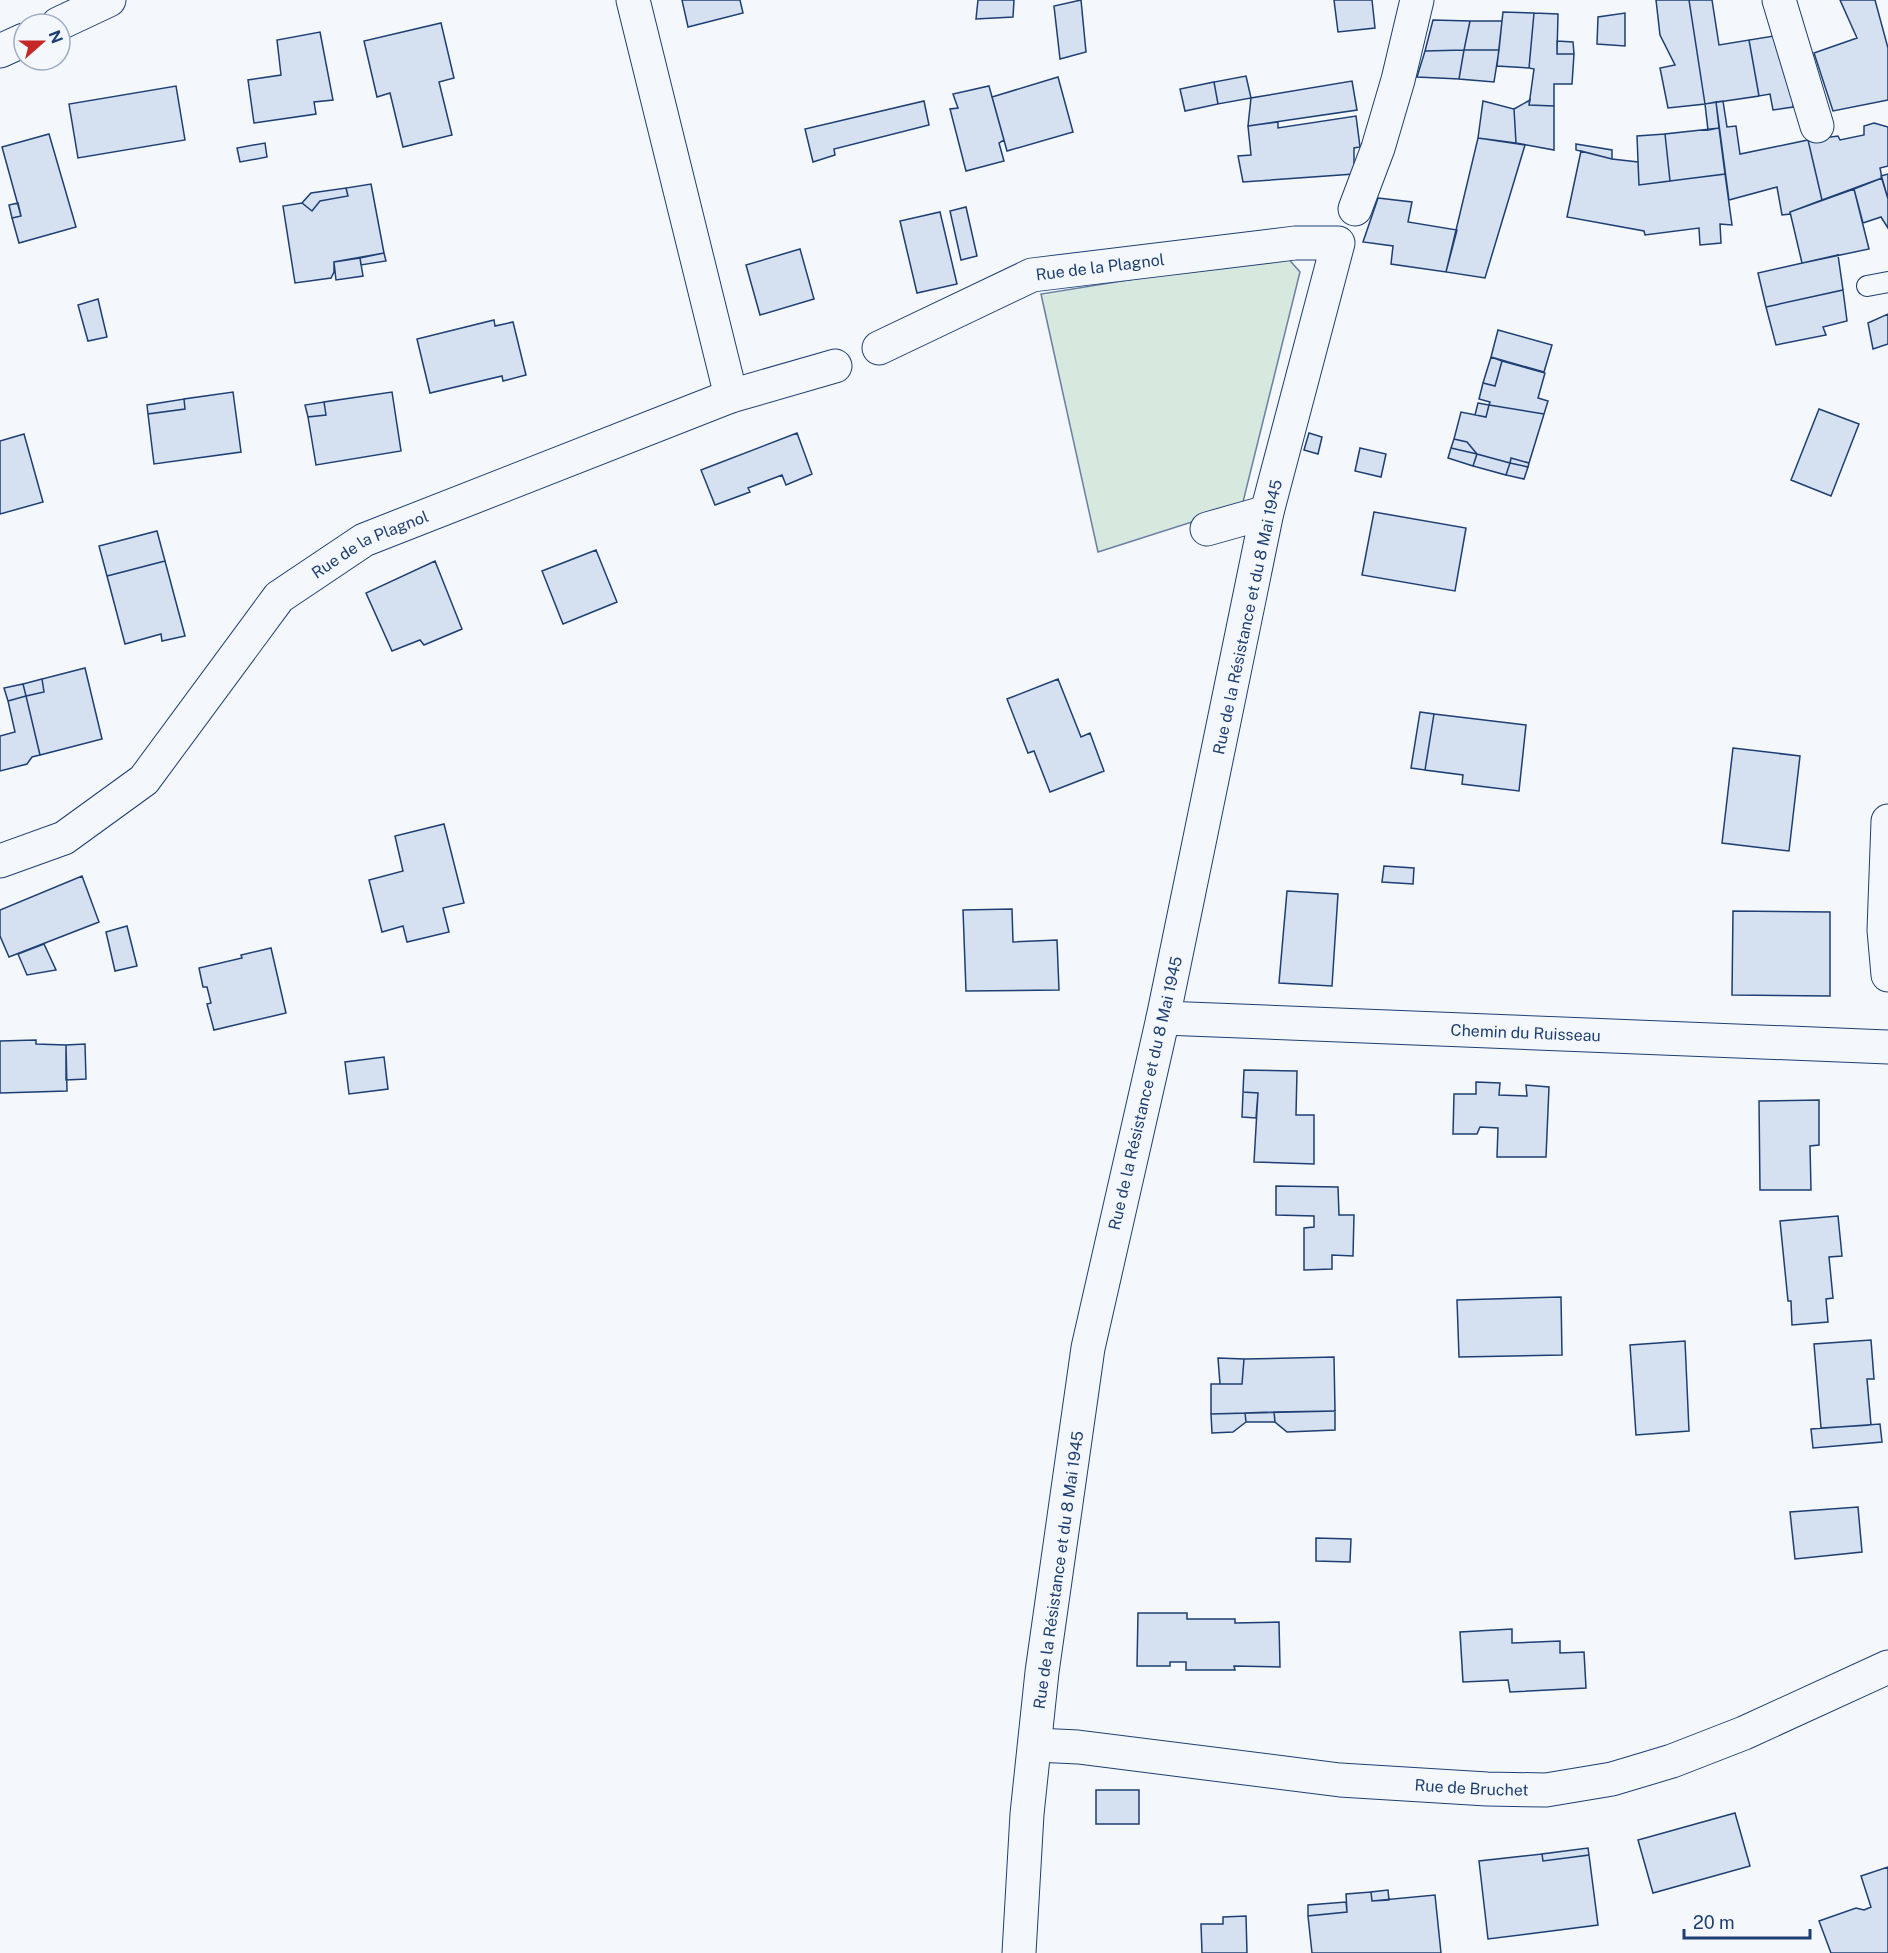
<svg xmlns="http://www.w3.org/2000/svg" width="1888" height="1953" viewBox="0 0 1888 1953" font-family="'Public Sans',sans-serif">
  <rect width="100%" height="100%" fill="#f4f7fb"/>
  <!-- green -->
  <path fill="#d7e8df" stroke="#687fa3" stroke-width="1.5" d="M1285 255 1300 272 1242 506 1098 552 1041 294Z"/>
  <!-- building -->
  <path fill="#d5e0f0" stroke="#1d3f73" stroke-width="1.5" d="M682 0H740L743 13 688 27Z
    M978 0H1014L1013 17 976 19Z
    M1081 0 1086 52 1060 59 1054 6Z
    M1334 0H1372L1375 28 1338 32Z
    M1656 0H1689L1705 104 1668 108 1660 68 1675 65 1660 35Z
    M1689 0H1712L1719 45 1749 40 1759 96 1705 104Z
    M1840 0H1875L1888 48V100L1833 111 1814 53 1857 38Z
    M1503 12 1534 13 1529 68 1497 66Z
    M1534 13 1558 14 1557 54H1574L1572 84H1554V106L1529 105 1534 69 1529 68Z
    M1625 13V46L1597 44 1598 17Z
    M1433 20 1470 21 1464 50 1425 51Z
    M1470 21H1502L1499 50H1464Z
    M441 23 454 78 439 82 452 135 403 147 390 93 377 97 364 41Z
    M320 32 333 100 314 102 316 114 254 123 248 80 281 75 277 40Z
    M1780 35 1794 87 1793 107 1773 110 1770 94 1759 96 1749 40Z
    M1557 41 1573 42 1574 54H1557Z
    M1464 50 1459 79 1417 77 1425 51Z
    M1464 50H1499L1494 82 1459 79Z
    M1246 76 1251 98 1218 104 1214 82Z
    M1058 77 1073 132 1007 151 992 97Z
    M1352 81 1357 110 1248 126 1251 98Z
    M1214 82 1218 104 1185 111 1180 89Z
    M176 86 185 140 78 158 69 104Z
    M989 86 1004 140 999 143 1004 161 966 171 950 109 958 108 953 94Z
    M1530 100 1529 105 1554 106V150L1516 143 1514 109Z
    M924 101 929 125 834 149 835 155 813 162 805 129Z
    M1483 101 1514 109 1516 143 1478 138Z
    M1723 101 1727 127 1736 126 1740 154 1808 140 1822 200 1790 212V214L1782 215 1777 187 1729 200 1716 102Z
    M1716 102 1719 128 1708 130 1705 104Z
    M1356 116 1360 147 1354 148V174L1243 182 1238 156 1251 155 1248 126 1278 122V128Z
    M1874 123 1888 127V166L1880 168 1882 178 1822 200 1808 140 1838 136 1840 140 1864 135V126Z
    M1719 128 1725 174 1670 181 1665 134Z
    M49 134 76 227 19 243 12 218 21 216 2 147Z
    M1665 134 1670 181 1639 185 1637 136Z
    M1478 138 1525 145 1485 278 1446 272Z
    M265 143 267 157 240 162 237 148Z
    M1576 144 1612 150V159L1576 150Z
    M1581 151 1612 159 1638 162 1639 185 1725 174 1732 225 1720 224 1721 243 1700 245 1699 228 1645 235 1644 231 1567 217Z
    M1888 174V199L1881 176Z
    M1882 178 1888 199V228L1881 217 1863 223 1854 189Z
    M371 184 384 253 334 262V272L331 278 295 283 283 206 302 203 312 211 320 201 348 196 346 188Z
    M346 188 348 196 320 201 312 211 302 203 311 193Z
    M1854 189 1869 249 1802 263 1790 212Z
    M1378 198 1412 202 1408 222 1457 230 1446 272 1391 264 1393 246 1363 242Z
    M18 203 21 216 12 218 9 205Z
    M966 207 977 256 961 260 950 211Z
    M940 212 957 284 917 293 900 221Z
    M800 249 814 299 760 315 746 265Z
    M384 253 386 261 361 265 360 258Z
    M1838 255 1843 290 1766 307 1758 273Z
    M360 258 363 276 336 280 334 262Z
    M1843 290 1847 321 1823 327 1826 335 1776 345 1766 307Z
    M98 299 107 337 88 341 78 305Z
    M1888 314V344L1873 349 1868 323Z
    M494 320 495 326 513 322 526 375 503 381 502 376 430 393 417 339Z
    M1498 330 1552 345 1544 372 1491 357Z
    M1491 357 1502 361 1495 386 1483 383Z
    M1502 361 1545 373 1538 398 1548 401 1544 414 1489 405 1490 402 1479 399 1483 383 1495 386Z
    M233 392 241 452 154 464 148 414 185 409 184 399Z
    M392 392 401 451 316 465 308 417 326 415 324 402Z
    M184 399 185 409 148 414 147 405Z
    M324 402 326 415 308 417 305 405Z
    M1478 403 1489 405 1486 417 1475 415Z
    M1489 405 1544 414 1529 463 1511 458 1510 463 1477 454 1467 442 1454 439 1461 412 1486 417Z
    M1819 409 1859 424 1831 496 1791 480Z
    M797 433 812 474 786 485 782 475 748 488 750 492 715 505 701 470Z
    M1309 433 1322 437 1318 454 1304 450Z
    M24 434 43 502 0 514V441Z
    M1454 439 1467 442 1477 454 1451 448Z
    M1360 448 1386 454 1381 477 1355 471Z
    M1451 448 1477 454 1473 466 1448 458Z
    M1477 454 1510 463 1506 475 1473 466Z
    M1511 458 1529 463 1528 467 1510 463Z
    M1510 463 1528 467 1524 479 1506 475Z
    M1374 512 1466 528 1455 591 1362 575Z
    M157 531 165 561 107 576 99 546Z
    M596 550 617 602 563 624 542 571Z
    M165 561 185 636 162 641 161 634 125 644 107 576Z
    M435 561 462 629 424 645 420 640 392 651 366 593Z
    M85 668 102 739 40 755 26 696 44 692 42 679Z
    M42 679 44 692 26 696 23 684Z
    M1058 679 1081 737 1090 733 1104 771 1050 792 1034 751 1028 753 1007 699Z
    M23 684 26 696 8 701 4 688Z
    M26 696 40 755 32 757 27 764 0 771V736L15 732 8 701Z
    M1420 712 1434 714 1425 770 1411 768Z
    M1434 714 1526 725 1519 791 1462 784 1463 775 1425 770Z
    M1733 748 1800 756 1789 851 1722 843Z
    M444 824 464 903 443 908 449 932 407 942 403 926 382 932 369 880 403 871 395 836Z
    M1384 866 1414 868 1413 884 1382 882Z
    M82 876 99 922 9 957 0 936V910Z
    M1287 891 1338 894 1332 986 1279 983Z
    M1012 909 1013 942 1057 940 1059 990 966 991 963 910Z
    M1733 911 1830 912V996L1732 995Z
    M127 926 137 966 115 971 106 932Z
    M44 944 56 970 27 975 18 954Z
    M271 948 286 1013 214 1030 207 1004 211 1003 207 987H203L199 968 242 958 241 955Z
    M36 1040V1044L66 1045 67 1091 0 1093V1041Z
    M85 1044 86 1079 66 1080V1045Z
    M384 1057 388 1089 349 1094 345 1062Z
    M1244 1070 1297 1071 1296 1115H1314V1164L1254 1162 1258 1093 1243 1092Z
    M1476 1082 1500 1083 1499 1095 1527 1096 1526 1085 1549 1087 1546 1157H1497L1498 1128 1480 1127 1477 1134H1453L1454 1094H1476Z
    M1243 1092 1258 1093 1256 1118 1242 1117Z
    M1819 1100V1145L1810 1146 1811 1190H1760L1759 1101Z
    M1276 1186 1338 1187 1339 1215H1354L1353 1256 1332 1255V1269L1304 1270V1228L1314 1227V1216L1276 1215Z
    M1838 1216 1842 1256 1829 1257 1833 1298 1826 1299 1828 1322 1792 1325 1791 1301H1788L1780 1221Z
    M1561 1297 1562 1355 1459 1357 1457 1300Z
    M1871 1340 1874 1379H1867L1871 1425 1821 1428 1814 1344Z
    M1685 1341 1689 1431 1636 1435 1630 1345Z
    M1334 1357 1335 1411 1211 1414V1384H1242L1244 1359Z
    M1218 1358 1244 1359 1242 1384H1220Z
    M1335 1411V1430L1287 1432 1275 1422 1274 1412Z
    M1274 1412 1275 1422H1246L1245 1413Z
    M1245 1413 1246 1422 1233 1432 1212 1433 1211 1414Z
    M1880 1424 1882 1442 1813 1448 1811 1429Z
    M1858 1507 1862 1552 1795 1559 1790 1512Z
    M1316 1538 1351 1539 1350 1562 1316 1561Z
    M1138 1613H1187V1619H1235V1623L1279 1622 1280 1667 1234 1666 1235 1670H1186V1662H1170V1666H1137Z
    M1512 1629V1643L1560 1641V1653L1584 1652 1586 1688 1510 1692 1508 1680 1463 1682 1460 1632Z
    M1096 1790H1139V1824H1096Z
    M1735 1813 1750 1866 1653 1893 1638 1840Z
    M1588 1848 1589 1855 1543 1861 1542 1854Z
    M1542 1854 1543 1861 1589 1855 1598 1925 1488 1939 1479 1861Z
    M1888 1867V1953H1831L1819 1921 1856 1908 1864 1910 1871 1907 1861 1876Z
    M1388 1890 1389 1900 1372 1901 1371 1892Z
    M1371 1892 1372 1901 1435 1895 1441 1953H1312L1308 1916 1347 1912 1346 1894Z
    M1346 1902 1347 1912 1308 1916V1905Z
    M1246 1916 1247 1953H1202L1201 1924H1223V1917Z"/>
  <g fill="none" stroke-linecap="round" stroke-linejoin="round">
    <defs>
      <path id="lane" d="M1867 286 1888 282"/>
      <g id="street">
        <path d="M633 0 731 396"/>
        <path d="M1779 0 1817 126"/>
        <path d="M58 24 109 0"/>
        <path d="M0 51 24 40"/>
        <path d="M1355 209 1378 148 1398 80 1417 0"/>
        <path id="s1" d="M879 348 1032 275 1295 243H1338L1267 512 1163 1018 1088 1348 1042 1672 1027 1814 1019 1953"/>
        <path d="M1207 529 1267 512"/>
        <path d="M1888 821 1884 930 1888 975"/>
        <path id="s2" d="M0 861 64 838 144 780 279 597 364 540 731 396 835 366"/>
        <path id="s3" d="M1163 1018 1888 1047"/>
        <path id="s4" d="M1036 1745 1078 1747 1340 1780 1487 1789 1546 1790 1612 1779 1672 1761 1744 1733 1888 1667"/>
      </g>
    </defs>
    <!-- lane casing -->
    <use href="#lane" stroke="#1d3f73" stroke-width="22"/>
    <!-- street casing -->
    <use href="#street" stroke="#1d3f73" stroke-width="35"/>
    <!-- lane -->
    <use href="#lane" stroke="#f4f7fb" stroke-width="20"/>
    <!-- street -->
    <use href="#street" stroke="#f4f7fb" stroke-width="33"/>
  </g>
  <g text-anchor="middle" stroke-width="4.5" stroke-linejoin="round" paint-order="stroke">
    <!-- street labels -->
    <g font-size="16" fill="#1d3f73" stroke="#f4f7fb">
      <text dy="6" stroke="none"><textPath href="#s1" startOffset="238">Rue de la Plagnol</textPath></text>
      <text dy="6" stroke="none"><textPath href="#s2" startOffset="500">Rue de la Plagnol</textPath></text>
      <text transform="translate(1247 617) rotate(-78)" y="6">Rue de la Résistance et du 8 Mai 1945</text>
      <text dy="6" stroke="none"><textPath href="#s3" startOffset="363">Chemin du Ruisseau</textPath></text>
      <text transform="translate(1145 1093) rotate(-77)" y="6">Rue de la Résistance et du 8 Mai 1945</text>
      <text transform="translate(1058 1570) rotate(-82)" y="6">Rue de la Résistance et du 8 Mai 1945</text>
      <text dy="6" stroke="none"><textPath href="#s4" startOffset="438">Rue de Bruchet</textPath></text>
    </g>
  </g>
  <!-- north arrow -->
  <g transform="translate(42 42) rotate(69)"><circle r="28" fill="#f4f7fb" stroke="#9eadc5" stroke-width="1.5"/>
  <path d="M0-4.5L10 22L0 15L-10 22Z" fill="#c62828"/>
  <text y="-9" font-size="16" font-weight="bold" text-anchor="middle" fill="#1d3f73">N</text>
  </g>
  <!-- scale -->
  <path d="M1684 1929v9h126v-9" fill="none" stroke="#1d3f73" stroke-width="3"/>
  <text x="1693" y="1929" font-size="18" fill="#1d3f73" stroke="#f4f7fb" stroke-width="4.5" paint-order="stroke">20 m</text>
</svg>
